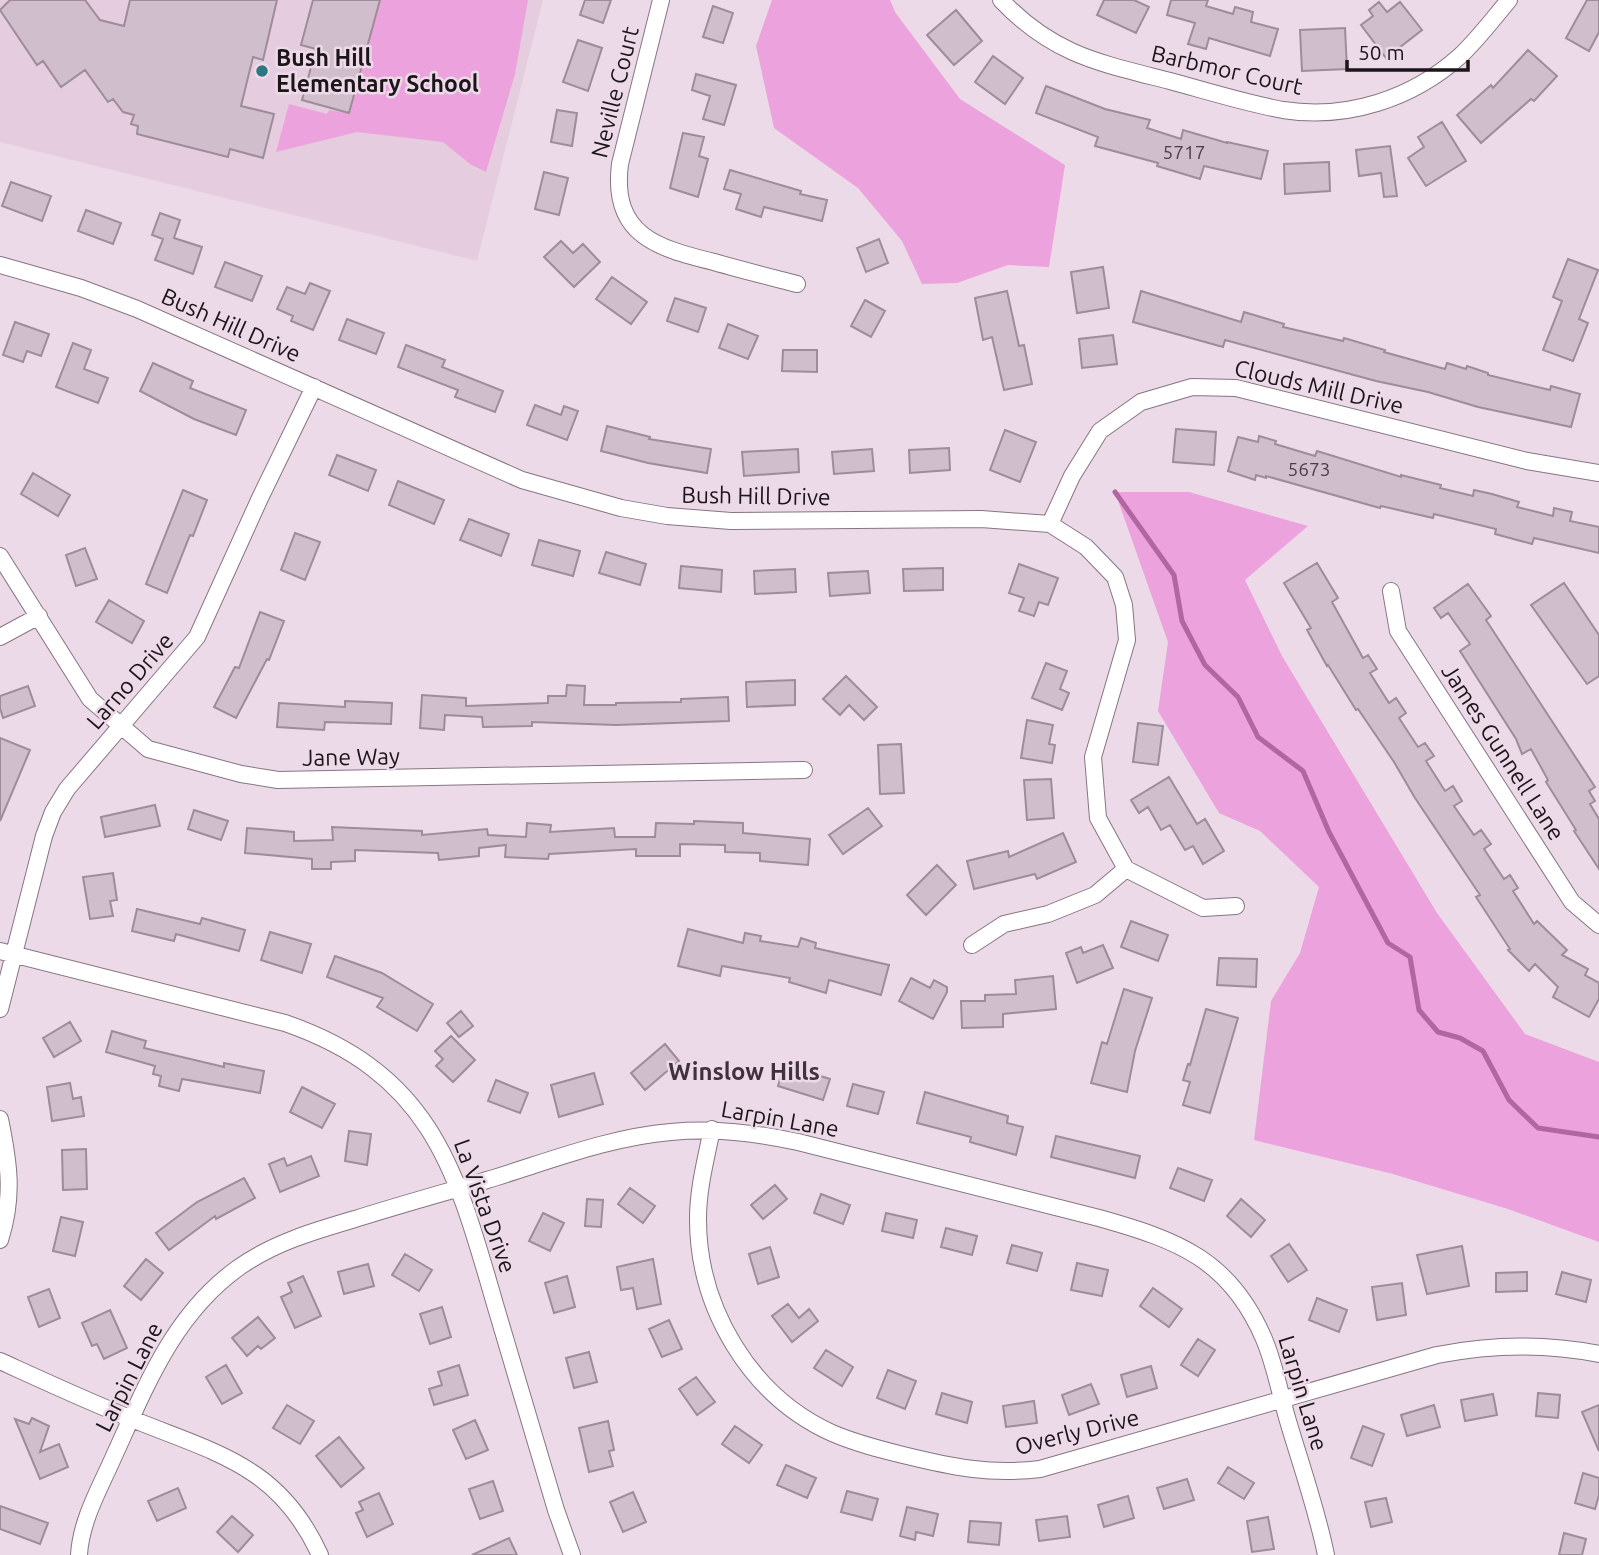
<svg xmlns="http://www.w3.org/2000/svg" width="1599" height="1555" viewBox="0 0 1599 1555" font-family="Ubuntu,sans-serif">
  <rect width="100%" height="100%" fill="#eddae8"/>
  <!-- built -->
  <path fill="#e6ccdf" d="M0 0H543L477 261 0 142Z"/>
  <!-- green -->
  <path fill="#eca2dd" d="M380 0H528L515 74 486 172 470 164 443 142 357 132 276 152 289 104 327 114 329 110 349 113Z
    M772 0H890L895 12 960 99 1065 165 1049 267 1008 265 957 283 922 284 902 241 858 188 774 128 756 46Z
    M1115 492H1189L1308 526 1245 580 1282 656 1437 913 1525 1034 1599 1062V1242L1508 1209 1393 1174 1254 1140 1271 1001 1300 953 1319 887 1260 831 1219 813 1158 711 1168 642Z"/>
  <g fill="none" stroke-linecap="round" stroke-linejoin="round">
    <!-- stream -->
    <path stroke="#b166a2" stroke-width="5" d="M1115 492 1174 575 1182 621 1205 665 1238 697 1258 737 1303 771 1329 832 1388 943 1410 957 1419 1010 1438 1032 1460 1038 1483 1051 1509 1100 1538 1128 1599 1137"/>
  </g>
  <!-- building -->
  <path fill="#d1becc" stroke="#9d8c99" stroke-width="2" d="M10 0H85L100 20 124 26 130 0H277L263 60 253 57 241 106 274 114 263 158 230 149 228 157 137 134 138 126 131 124 134 115 123 112 113 99 108 102 85 70 61 87 43 61 37 65 0 10Z
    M313 0H380L349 113 302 100 316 49 301 45Z
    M585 0H611L603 23 580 15Z
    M1104 0H1134L1149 7 1136 33 1097 15Z
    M1171 0H1208L1206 6 1233 14 1235 7 1253 12 1251 22 1278 29 1270 56 1209 38 1206 49 1188 44 1195 23 1167 15Z
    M1587 0H1599V32L1589 51 1566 38Z
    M1379 2 1387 12 1400 2 1422 30 1386 58 1361 25 1373 16 1369 10Z
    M713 6 733 13 723 43 703 37Z
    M956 10 982 41 954 65 927 35Z
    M1345 28 1347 69 1302 71 1300 30Z
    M578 40 602 48 588 91 563 82Z
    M1528 50 1557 76 1534 101 1531 99 1481 143 1457 115 1491 85 1493 88Z
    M993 56 1023 78 1005 104 975 82Z
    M696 74 736 85 724 125 703 119 710 96 692 90Z
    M1046 86 1105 109 1150 120 1147 128 1181 139 1183 130 1227 143V142L1268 151 1261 179 1204 166 1200 179 1157 166 1158 163 1095 146 1098 137 1036 113Z
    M557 110 577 113 572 146 551 142Z
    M1442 122 1466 161 1426 186 1408 158 1424 147 1418 137Z
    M683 133 704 137 699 156 708 159 698 197 670 188Z
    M1390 146 1397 196 1384 197 1381 173 1359 176 1356 150Z
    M1329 162 1330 191 1285 194 1284 164Z
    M730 170 801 191 800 194 827 200 822 221 764 207 761 217 736 209 741 194 724 189Z
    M544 172 568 178 559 215 535 209Z
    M11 182 51 196 42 221 2 206Z
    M86 210 121 223 113 244 78 231Z
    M160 213 180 220 174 238 202 247 193 274 155 260 163 239 152 235Z
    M879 239 888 263 866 272 857 248Z
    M561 241 573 253 583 244 600 262 574 287 544 257Z
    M1568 259 1598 270 1579 319 1588 323 1573 361 1543 350 1562 301 1553 297Z
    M225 262 262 276 252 301 215 287Z
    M1103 267 1109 308 1077 313 1071 272Z
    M612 277 647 302 631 324 596 299Z
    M310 283 330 291 313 330 291 321 293 316 277 309 287 287 305 294Z
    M1007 291 1019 346 1024 345 1032 384 1004 390 992 337 983 340 975 298Z
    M1141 291 1241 322 1244 312 1284 324 1283 327 1343 341 1344 338 1385 350 1384 352 1445 369 1447 363 1466 369 1467 366 1488 373V375L1550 390 1551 386 1580 394 1571 427 1478 407 1428 392 1376 381 1225 340 1223 347 1133 322Z
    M675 298 706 308 698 332 667 321Z
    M865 300 885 311 871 337 851 326Z
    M347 319 384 333 376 354 339 340Z
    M15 322 49 334 41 356 27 351 23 362 3 355Z
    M728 324 758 336 748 359 719 348Z
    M1113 335 1117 364 1082 368 1079 339Z
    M73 343 91 350 84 369 108 378 98 403 56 387Z
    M406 345 445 360 442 367 503 391 495 412 455 397 458 390 398 367Z
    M783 350H817V372L782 371Z
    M153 363 193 381 190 388 246 410 236 435 194 419 140 391Z
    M535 405 561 415 564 406 578 411 567 440 527 425Z
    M607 426 650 437 649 439 711 449 707 473 648 463 601 451Z
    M1176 429 1216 432 1214 465 1173 462Z
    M1005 430 1036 442 1020 482 990 470Z
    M1259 436 1276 441 1275 444 1315 456 1317 451 1401 477V475L1441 485 1440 488 1473 496 1474 490 1492 494 1519 502 1517 507 1553 516 1554 508 1572 512 1570 521 1599 527V553L1534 538 1532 544 1495 534 1496 529 1434 514 1433 518 1381 506 1380 508 1266 476V478L1256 475 1255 480 1228 471 1238 437 1258 442Z
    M949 448 950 470 910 473 909 450Z
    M798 449 799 472 744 476 742 452Z
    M872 449 874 471 834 474 832 452Z
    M337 455 376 470 368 491 329 475Z
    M33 473 70 495 58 516 21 494Z
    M398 481 444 500 434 524 389 505Z
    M183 490 207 500 193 536 190 535 167 593 146 584Z
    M469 519 509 534 501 556 460 540Z
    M295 533 320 542 305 580 281 570Z
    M539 540 580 551 573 576 532 565Z
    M85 548 97 579 76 586 66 555Z
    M606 552 646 564 640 585 599 573Z
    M1317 563 1338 598 1332 602 1363 658 1368 655 1377 669 1370 673 1389 703 1396 698 1406 713 1399 718 1418 747 1425 743 1434 756 1426 761 1445 791 1453 786 1462 801 1454 806 1474 835 1481 830 1491 844 1484 849 1504 879 1510 875 1518 888 1513 891 1534 924 1537 921 1567 950 1562 955 1588 969 1585 975 1599 983V999L1589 1017 1553 997 1558 987 1535 964 1529 971 1508 950 1510 949 1476 897 1480 895 1415 798 1394 762 1358 709 1356 710 1328 665 1327 666 1307 630 1311 628 1284 583Z
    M1019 564 1058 578 1048 605 1039 602 1034 616 1019 611 1024 598 1009 593Z
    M681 566 722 570 721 592 679 588Z
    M943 568V590L904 591 903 569Z
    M795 569 796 592 755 594 754 571Z
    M868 571 870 593 830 596 828 573Z
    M1564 583 1599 635V676L1587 684 1531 605Z
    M1468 584 1491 616 1486 620 1595 787 1589 791 1595 801 1590 804 1599 819V869L1574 831 1576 830 1546 782 1548 780 1531 749 1522 754 1516 739 1460 651 1470 644 1448 613 1441 618 1434 608Z
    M109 600 144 621 132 643 96 622Z
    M260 612 284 621 269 660 267 659 236 718 214 707 235 667 239 668Z
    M1046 663 1067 671 1060 689 1069 693 1062 710 1032 698Z
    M846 676 877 707 864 720 849 705 840 715 823 699Z
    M795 680V705L747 707 746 682Z
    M567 685 585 686 584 705H616V703L681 702V699L728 697 729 721 616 725 532 722V726L483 727 482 717 445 715 444 730 420 728 422 695 466 698V706L548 703V696H566Z
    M28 686 35 706 3 718 0 708V696Z
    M345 701 392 703 391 724 325 722 324 730 277 727 279 703 345 707Z
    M1027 720 1053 725 1049 744 1055 745 1052 763 1021 758Z
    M1138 723 1163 726 1158 765 1133 762Z
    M0 738 30 750 0 821Z
    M901 744 904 793 880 794 878 745Z
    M1169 777 1197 824 1205 819 1224 851 1203 864 1193 846 1185 850 1170 825 1161 830 1148 807 1139 813 1131 800Z
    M1051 779 1054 818 1027 820 1024 780Z
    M155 805 160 826 105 837 101 817Z
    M868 808 882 826 843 854 829 835Z
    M194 810 228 821 221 840 188 829Z
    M694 821 743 823V833L810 839 808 865 760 861V853L725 852V845L680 844V856H636V849L549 854 548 859 505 857 506 845 479 848V856L439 860 438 853 355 850V861L331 862V869H312V859L245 853 247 828 294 832V841L333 840 332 827 422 831V835L487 829 488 835 526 837 527 823 551 825 550 832 614 828 615 837H655L656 823 694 824Z
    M1063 833 1076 862 1037 879 1035 874 974 889 967 861 1008 851 1009 857Z
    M937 865 956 885 926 915 907 895Z
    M113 873 117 900 110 901 113 916 90 919 83 877Z
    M137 909 200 924 202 918 245 930 239 951 176 934 174 941 132 931Z
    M1131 921 1168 935 1158 961 1121 947Z
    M688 929 743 943 745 933 761 936 760 941 798 947 801 938 816 943 815 948 889 965 881 995 829 980 826 993 789 982 790 978 722 966 720 976 678 966Z
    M270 932 311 944 302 973 261 960Z
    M1103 945 1113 968 1077 983 1066 953 1081 947 1083 953Z
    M335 956 382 973 433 1004 417 1031 377 1007 383 998 327 977Z
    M1219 958 1257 959 1256 987 1217 985Z
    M1053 976 1056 1009 1003 1014V1027L962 1028 961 1001H985V995L1016 994 1015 980Z
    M911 978 930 988 934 980 947 987V992L933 1019 899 1001Z
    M1124 989 1152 998 1135 1051 1127 1092 1091 1083 1102 1042 1107 1044Z
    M1206 1009 1238 1018 1210 1113 1183 1105 1190 1082 1183 1080 1188 1064 1190 1065Z
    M461 1011 473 1026 459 1037 447 1023Z
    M70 1022 81 1041 54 1057 43 1038Z
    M112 1031 146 1041 144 1048 224 1067V1063L264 1071 260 1093 182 1079 179 1091 159 1086 161 1076 153 1074 155 1066 106 1052Z
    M451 1036 475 1060 453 1082 436 1066 443 1059 435 1051Z
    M665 1044 679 1061 645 1090 631 1073Z
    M784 1065 830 1079 823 1100 778 1086Z
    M594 1073 603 1104 559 1117 551 1085Z
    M496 1080 528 1093 520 1113 488 1101Z
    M70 1083 73 1099 81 1097 84 1116 52 1121 47 1087Z
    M853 1084 884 1092 878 1114 847 1106Z
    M302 1087 335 1104 322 1128 290 1112Z
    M925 1092 1008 1116 1007 1123 1023 1127 1016 1155 970 1142 971 1137 917 1123Z
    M349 1131 371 1134 367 1165 345 1161Z
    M1056 1136 1140 1156 1135 1178 1051 1157Z
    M86 1149 87 1189 63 1190 62 1150Z
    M311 1156 319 1176 280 1192 269 1164 284 1158 287 1166Z
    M1178 1168 1212 1180 1204 1201 1170 1188Z
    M244 1178 255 1198 216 1219 215 1216 169 1250 156 1233 197 1202Z
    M775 1185 787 1199 763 1219 751 1205Z
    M630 1188 655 1206 643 1223 618 1204Z
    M821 1194 850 1205 843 1224 814 1213Z
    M587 1199 603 1200 601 1227 585 1226Z
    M1241 1199 1265 1220 1251 1237 1227 1216Z
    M543 1213 564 1223 550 1251 529 1241Z
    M886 1213 917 1220 913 1238 882 1231Z
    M61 1217 83 1222 75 1256 53 1251Z
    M946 1228 977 1236 972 1255 941 1247Z
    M1289 1244 1307 1270 1288 1282 1271 1256Z
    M1012 1245 1042 1253 1037 1271 1007 1263Z
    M1462 1246 1469 1286 1427 1294 1417 1255Z
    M770 1247 779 1277 758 1284 749 1254Z
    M405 1254 432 1270 419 1291 392 1275Z
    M146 1259 163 1273 141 1300 124 1286Z
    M653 1259 661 1304 637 1309 633 1288 621 1290 617 1267Z
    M1077 1263 1108 1270 1102 1296 1071 1290Z
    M368 1264 374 1286 344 1294 338 1272Z
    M1527 1272V1291L1496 1292V1273Z
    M1562 1272 1591 1280 1586 1302 1556 1294Z
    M303 1276 321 1316 295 1328 281 1297 292 1292 288 1283Z
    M567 1276 575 1307 554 1313 545 1283Z
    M1402 1283 1406 1315 1377 1320 1372 1287Z
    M1153 1288 1182 1309 1169 1327 1140 1306Z
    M49 1289 60 1318 39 1327 28 1297Z
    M1317 1298 1347 1310 1339 1332 1309 1320Z
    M788 1304 799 1318 809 1309 818 1321 792 1342 772 1316Z
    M442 1307 451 1337 430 1344 420 1314Z
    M110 1310 127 1348 104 1359 97 1344 92 1346 82 1323Z
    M258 1317 275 1338 261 1349 258 1346 247 1356 232 1338Z
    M669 1320 682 1349 662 1357 649 1329Z
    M1198 1339 1215 1350 1198 1376 1181 1365Z
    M826 1350 853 1367 842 1386 814 1368Z
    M589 1352 597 1382 574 1388 566 1358Z
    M226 1365 242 1393 222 1404 206 1377Z
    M459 1365 468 1395 434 1405 429 1389 442 1385 438 1372Z
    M1151 1366 1157 1388 1127 1397 1121 1375Z
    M888 1370 916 1381 905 1409 877 1398Z
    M696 1377 715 1402 697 1415 679 1389Z
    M1091 1384 1099 1404 1069 1415 1062 1395Z
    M942 1393 972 1402 967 1423 936 1414Z
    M1538 1393 1560 1395 1558 1418 1536 1416Z
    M1493 1394 1497 1415 1465 1421 1461 1400Z
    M1034 1401 1037 1423 1006 1427 1003 1406Z
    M287 1405 314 1421 300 1444 273 1428Z
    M1434 1405 1440 1427 1407 1436 1401 1415Z
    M1599 1405V1451L1582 1412Z
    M32 1418 49 1426 40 1452 59 1444 68 1467 40 1479 15 1419 29 1424Z
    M475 1420 488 1450 466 1459 453 1430Z
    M608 1421 614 1450 609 1451 613 1466 589 1472 579 1428Z
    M735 1426 762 1445 749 1463 722 1444Z
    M1363 1426 1384 1434 1372 1466 1351 1458Z
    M339 1437 364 1468 341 1487 316 1456Z
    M786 1465 816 1478 807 1498 777 1485Z
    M1228 1467 1254 1483 1244 1499 1218 1483Z
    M1583 1473 1599 1478V1495L1595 1509 1575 1503Z
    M1187 1479 1194 1500 1164 1509 1157 1488Z
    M493 1481 503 1511 480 1519 469 1489Z
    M178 1488 186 1508 157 1521 148 1501Z
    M847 1491 878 1499 872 1520 841 1512Z
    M633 1492 646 1522 623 1532 610 1502Z
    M379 1493 393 1524 367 1537 356 1513 363 1510 359 1502Z
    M1128 1496 1134 1518 1104 1527 1098 1505Z
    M1386 1498 1392 1522 1371 1527 1365 1502Z
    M0 1506 48 1523 40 1544 0 1529Z
    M907 1507 938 1514 933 1536 916 1532 915 1540 900 1536Z
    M232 1516 253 1535 238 1552 217 1532Z
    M1067 1516 1070 1537 1039 1541 1036 1520Z
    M1268 1517 1274 1549 1252 1552 1247 1521Z
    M970 1521 1001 1523 999 1545 968 1542Z
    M1564 1533 1586 1539 1582 1555H1559Z
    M509 1538 517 1555H472Z"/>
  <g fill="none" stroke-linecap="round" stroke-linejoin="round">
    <defs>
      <path id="street" d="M661 0 620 164C611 236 658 248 714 262 742 270 770 277 797 284
        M1001 0C1053 55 1100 63 1170 81 1207 91 1245 103 1283 110 1347 120 1412 99 1460 56 1478 39 1493 19 1509 0
        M0 265 81 288 137 309 522 480 621 508 667 516 731 521 981 519 1050 524 1086 547 1115 577 1124 605 1127 640 1093 757 1098 818 1126 869 1203 908 1236 906
        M1050 524 1072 476 1100 431 1141 402 1192 387 1236 388 1527 461 1599 473
        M0 556 90 699 148 749 241 774 278 780 804 770
        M1391 591 1398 631 1572 902 1599 925
        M0 637 39 616
        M972 945 1004 924 1048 914 1095 895 1126 869
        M0 951 285 1023C435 1075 457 1174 497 1311 517 1377 536 1444 556 1510L572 1555
        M0 1009 44 836 53 812 67 789 197 637 260 498 314 387
        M0 1119C9 1163 14 1196 0 1240
        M712 1129C706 1159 698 1188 698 1219 698 1308 750 1396 832 1433 855 1443 879 1449 903 1455 952 1467 990 1475 1040 1469L1437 1355C1493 1344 1544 1343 1599 1354
        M0 1361C44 1381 87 1401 132 1419 215 1453 279 1465 320 1555
        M79 1555C81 1520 100 1488 114 1456 146 1386 173 1315 238 1268 273 1243 314 1231 355 1219 399 1205 443 1193 487 1180 547 1162 609 1137 671 1132 715 1128 755 1133 798 1142L1099 1218C1177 1240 1230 1259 1264 1339 1275 1365 1280 1394 1288 1421 1301 1465 1317 1510 1326 1555"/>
    </defs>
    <!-- street casing -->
    <use href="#street" stroke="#867582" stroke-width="18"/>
    <!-- street -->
    <use href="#street" stroke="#fff" stroke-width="16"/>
  </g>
  <!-- markers -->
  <circle fill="#2e7680" stroke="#eddae8" stroke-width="2.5" cx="262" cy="71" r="7"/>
  <g text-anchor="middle" stroke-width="5" stroke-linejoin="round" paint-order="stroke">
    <!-- number labels -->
    <g font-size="19" fill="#493f46">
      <text x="1184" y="159">5717</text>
      <text x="1309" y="476">5673</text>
    </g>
    <!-- poi labels -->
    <g font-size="23" font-weight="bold" fill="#1c151a" stroke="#eddae8" text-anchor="start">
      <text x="276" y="66">Bush Hill<tspan x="276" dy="26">Elementary School</tspan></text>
    </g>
    <!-- street labels -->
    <g font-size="23" fill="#1c151a" stroke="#eddae8">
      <text transform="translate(1227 70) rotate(13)" y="8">Barbmor Court</text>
      <text transform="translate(615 92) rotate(-76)" y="8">Neville Court</text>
      <text transform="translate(231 325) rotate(24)" y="8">Bush Hill Drive</text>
      <text transform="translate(1319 387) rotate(13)" y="8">Clouds Mill Drive</text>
      <text transform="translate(756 496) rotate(1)" y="8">Bush Hill Drive</text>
      <text transform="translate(130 681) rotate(-49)" y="8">Larno Drive</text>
      <text transform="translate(1503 752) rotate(57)" y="8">James Gunnell Lane</text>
      <text transform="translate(351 757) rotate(-1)" y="8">Jane Way</text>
      <text transform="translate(780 1119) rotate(10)" y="8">Larpin Lane</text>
      <text transform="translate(485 1206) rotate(70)" y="8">La Vista Drive</text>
      <text transform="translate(129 1377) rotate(-63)" y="8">Larpin Lane</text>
      <text transform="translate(1303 1393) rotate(73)" y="8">Larpin Lane</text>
      <text transform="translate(1077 1432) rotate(-14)" y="8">Overly Drive</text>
    </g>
    <!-- neighbourhood labels -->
    <g font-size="24" font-weight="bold" fill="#40323d" stroke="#eddae8">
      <text x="744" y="1080">Winslow Hills</text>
    </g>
  </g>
  <!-- scale -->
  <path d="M1347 60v10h121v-10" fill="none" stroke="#1c151a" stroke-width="3.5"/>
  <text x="1358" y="60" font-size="21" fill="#1c151a" stroke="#eddae8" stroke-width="5" paint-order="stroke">50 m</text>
</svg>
